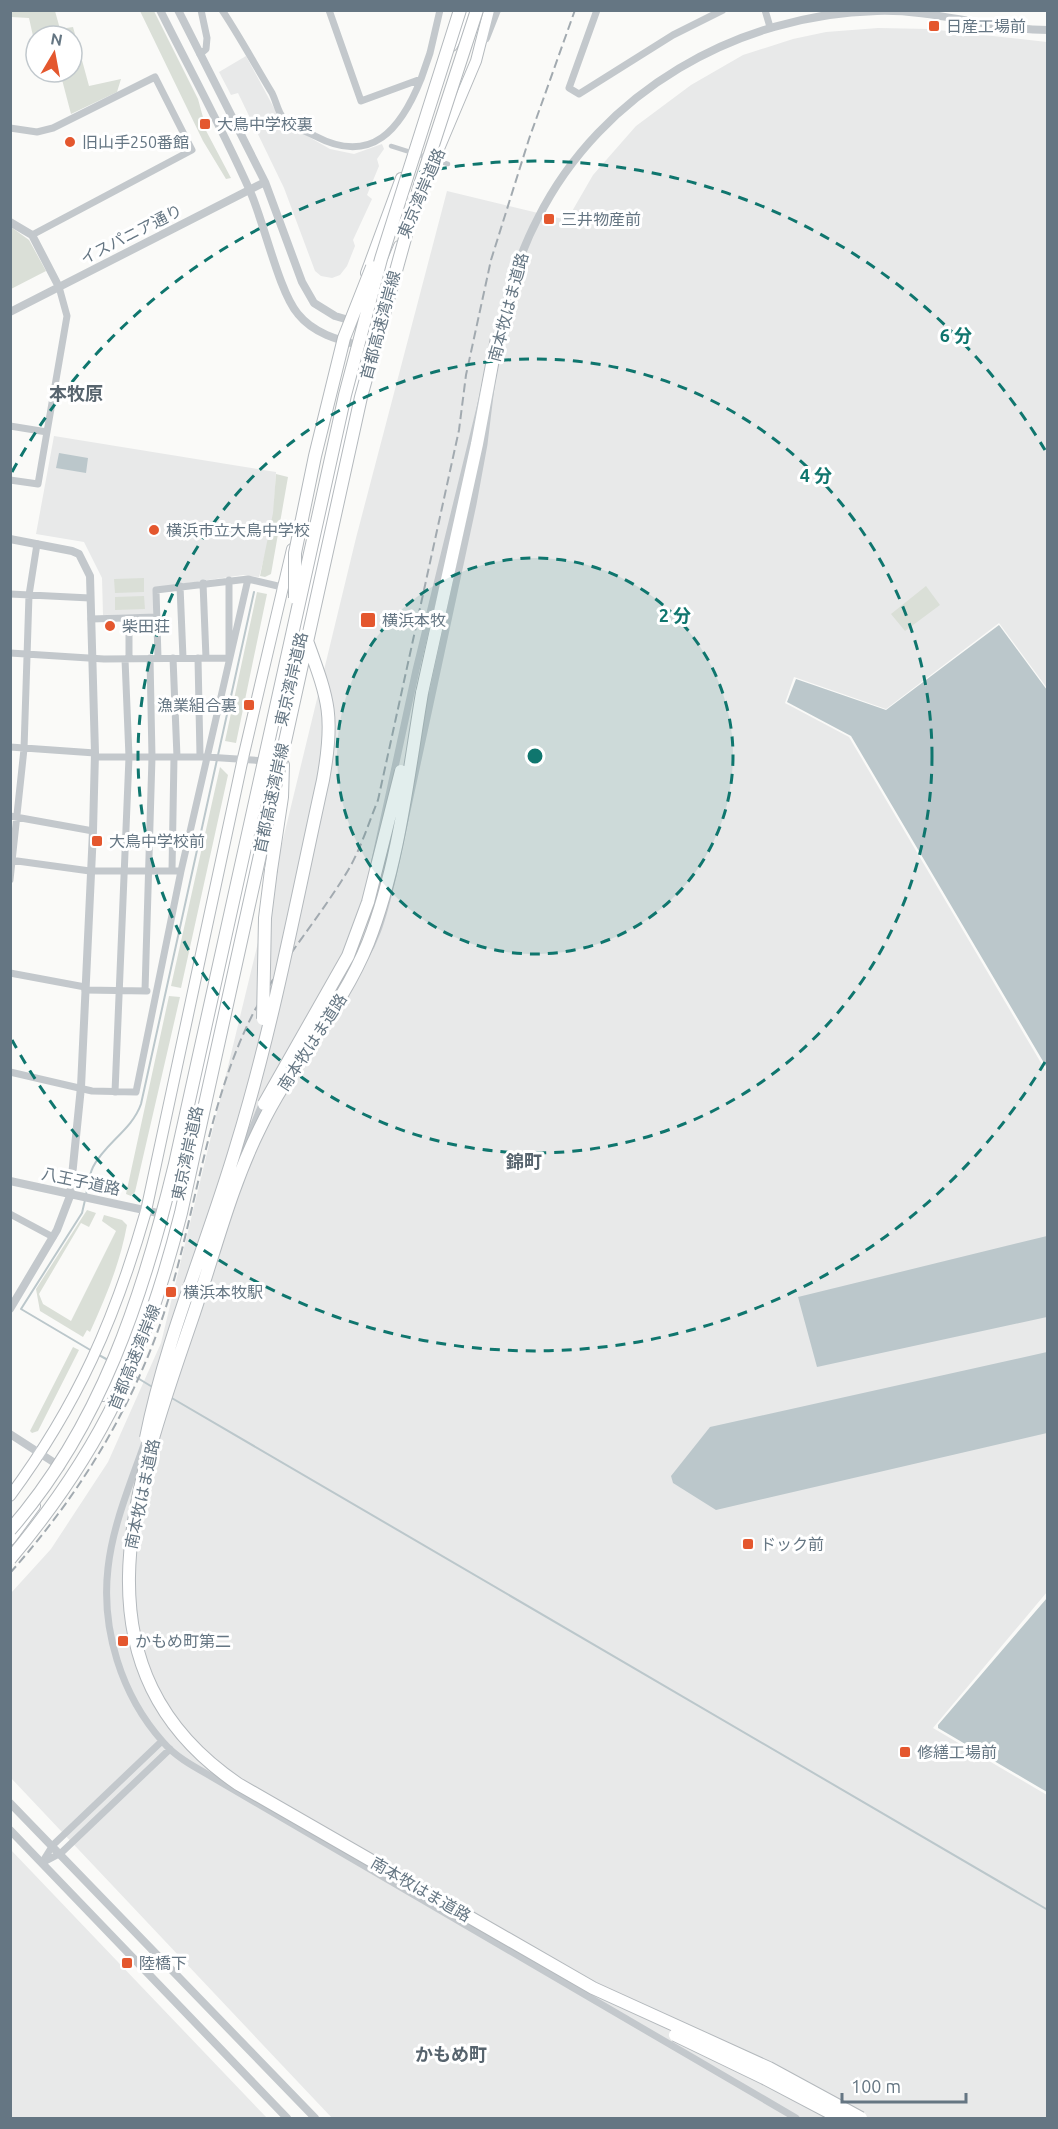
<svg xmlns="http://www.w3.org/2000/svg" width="1058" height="2129" viewBox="0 0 1058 2129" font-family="Ubuntu,'Noto Sans JP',sans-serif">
  <rect width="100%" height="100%" fill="#fafaf8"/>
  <!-- built -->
  <path fill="#e8e9e9" d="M878 28 929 29 1047 42V688L999 623 886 709 794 677 785 703 849 737 1047 1073V1592L933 1728 1047 1795V2118H332L11 1778V1593L51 1549 108 1462 161 1343 356 538 447 191 567 220 593 175 636 126 691 85 743 55 793 39 826 32Z
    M246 56 281 121 330 149 354 154 382 144 384 149 377 159 379 166 367 195 372 199 353 240 355 246 347 266 340 275 332 278 321 276 315 271 284 188 238 93 231 95 219 72Z
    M54 436 276 472 273 525 259 577 243 575 153 588V614L103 615 102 578 84 542 36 534Z
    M10 1850H11L267 2118H11Z"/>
  <!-- green -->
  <path fill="#dadfd7" d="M11 10 55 11 60 29 73 27 89 86 121 79 117 92 71 114 60 72H72V36H36L35 45 29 18 11 17Z
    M140 11H154L198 99 204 121 202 123 231 178 226 179 203 141Z
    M11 227 29 240 46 271 11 289Z
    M276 474 288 477 271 574 265 577 260 576 273 513Z
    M144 578V592L115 593 114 579Z
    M926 586 940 605 905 631 891 614Z
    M257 592 267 594 236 743 225 741Z
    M144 596 145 609 115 610V597Z
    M220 767 228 775 181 988 171 986Z
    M169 996 180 997 135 1192 131 1196 126 1194Z
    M87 1210 96 1213 89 1227 81 1223 39 1294 43 1304 71 1321 116 1231 102 1221 104 1215 122 1220 127 1225C120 1263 106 1297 90 1332L87 1330 83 1337 40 1311 36 1289Z
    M73 1347 79 1350 38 1431 32 1433 30 1431Z"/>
  <!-- water -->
  <path fill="#bbc7cb" d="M59 453 88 458 86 473 56 468Z
    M999 625 1047 690V1068L851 736 787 702 796 679 886 710Z
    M1047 1236V1317L817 1367 798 1297Z
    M1047 1352V1433L716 1510 673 1483 671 1476 710 1427Z
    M1047 1598V1792L938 1728V1725Z"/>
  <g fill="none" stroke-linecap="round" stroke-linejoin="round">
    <!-- stream -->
    <path stroke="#bbc7cb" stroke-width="2" d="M86 1195C88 1186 89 1175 93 1167 105 1143 132 1130 141 1104L254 592
      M85 1200 82 1213 21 1309 92 1351
      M97 1354 108 1360
      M131 1374 154 1388
      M170 1397 1048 1910"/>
    <defs>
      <path id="trunk" d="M452 46 471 10
        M430 170 476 61 489 10
        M366 273 401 178
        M103 1396 146 1303 173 1216 344 438 383 284 399 246
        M10 1496C78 1404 115 1319 146 1211L243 758 292 549
        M10 1540 35 1506"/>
      <path id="motorway" d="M422 693 477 444 497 338
        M271 870 282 797 283 765"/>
    </defs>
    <!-- trunk casing -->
    <use href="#trunk" stroke="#b4b9bd" stroke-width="12"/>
    <!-- motorway casing -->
    <use href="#motorway" stroke="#b4b9bd" stroke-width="14"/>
    <!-- minor -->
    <path stroke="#c3c8cc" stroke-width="7" d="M222 10C240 37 255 65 272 93 276 101 278 112 283 118 290 126 306 131 315 136 372 166 401 129 421 79
      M329 10 361 101 421 79 430 53 440 10
      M597 10 569 88 579 94 673 35 723 10
      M765 10 770 27
      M200 54 206 49 207 38 201 10
      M10 128 37 132 53 128 155 77 192 150 32 235
      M497 338 484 444 473 504 393 876C384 914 375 951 349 980L416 670Z
      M10 426 47 432
      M10 480 38 484 67 316 59 287
      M203 583 206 658
      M180 586 183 658
      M10 594 90 598
      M129 618V659
      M91 619 157 617
      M10 653 104 659 229 658V580
      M158 658 156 590 248 579 282 587
      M173 658 177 757
      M198 658 200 756
      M10 747 95 753
      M95 757H207L266 761
      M10 816 93 831
      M10 860 90 871H181
      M172 871 174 757
      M10 880 24 749 29 595 37 544
      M10 973 85 987
      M85 990 147 991
      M145 991 152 757 150 658
      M10 1072 92 1091 136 1092 181 871 248 579
      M115 1092 129 757 125 659
      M237 1166 263 1102
      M10 1214 53 1237
      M147 1436C133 1478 113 1522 108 1568 101 1629 121 1695 163 1742 175 1756 191 1765 207 1774L796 2118
      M43 1861 53 1845 162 1741
      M42 1863 61 1853 170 1749"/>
    <!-- tertiary -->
    <path stroke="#c3c8cc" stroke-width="8" d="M160 10C190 70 223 130 250 191 264 222 279 292 298 314 314 334 339 340 362 346
      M178 10 265 182 302 282 314 303 335 316 369 326
      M486 38 497 10
      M10 222 32 235 59 287
      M10 312 265 182
      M497 338C507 296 518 256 538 218 601 92 738 14 877 11 934 9 991 30 1048 30
      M10 539 72 551 79 554 90 576 95 753 93 831 81 1087 70 1196 57 1230 10 1309
      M10 1181 167 1215
      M10 1434 61 1467
      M10 1803 315 2118
      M10 1830 287 2118"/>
    <!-- trunk -->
    <use href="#trunk" stroke="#fff" stroke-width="10"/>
    <!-- motorway -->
    <use href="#motorway" stroke="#fff" stroke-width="12"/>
    <!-- rail -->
    <path stroke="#a2aab0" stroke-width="2" stroke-dasharray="9 4.5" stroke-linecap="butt" d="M10 1573C76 1499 128 1416 161 1322 194 1226 204 1118 247 1026 273 970 319 920 350 867 362 845 369 822 378 800L459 430 466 375 491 260 529 139 575 10"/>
    <defs>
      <path id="motorway-bridge" d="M295 598V553L315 456 344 338 372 267
        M422 693C408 776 399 864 368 943 341 1010 291 1063 260 1128 231 1186 215 1251 194 1313 139 1475 62 1664 238 1784L593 1988 769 2068 861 2118
        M263 1019 265 918 271 870
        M264 1104 348 956 368 902 401 771
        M146 1438C166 1338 207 1245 236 1147 273 1027 296 902 323 780 335 714 328 699 306 638
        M10 1530C101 1426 143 1296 175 1164L345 395 381 259 460 10
        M10 1559C104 1447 145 1354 181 1213L361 397 419 188 477 10
        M675 2035 764 2078 840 2118"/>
    </defs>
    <!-- motorway-bridge casing -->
    <use href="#motorway-bridge" stroke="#b4b9bd" stroke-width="14" stroke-linecap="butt"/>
    <!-- pedestrian-bridge -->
    <path stroke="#c3c8cc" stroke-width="4.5" d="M391 146 448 164"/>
    <!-- motorway-bridge -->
    <use href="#motorway-bridge" stroke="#fff" stroke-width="12"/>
  </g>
  <!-- distance rings -->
  <circle cx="535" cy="756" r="198" fill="#0f766e" fill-opacity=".12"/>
  <g fill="none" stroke="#0f766e" stroke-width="3" stroke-dasharray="10 8">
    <circle cx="535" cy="756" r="198"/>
    <circle cx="535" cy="756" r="397"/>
    <path d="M1045 1062A595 595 0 0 1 12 1040M12 472A595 595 0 0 1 1045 450"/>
  </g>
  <!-- markers -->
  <g fill="#e4572e" stroke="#fff" stroke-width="2">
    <rect x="928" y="20" width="12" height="12" rx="3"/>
    <rect x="199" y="118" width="12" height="12" rx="3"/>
    <circle cx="70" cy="142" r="6"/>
    <rect x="543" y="213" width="12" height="12" rx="3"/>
    <circle cx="154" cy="530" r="6"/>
    <rect x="360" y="612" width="16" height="16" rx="3"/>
    <circle cx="110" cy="626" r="6"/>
    <rect x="243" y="699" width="12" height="12" rx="3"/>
    <rect x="91" y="835" width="12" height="12" rx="3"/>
    <rect x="165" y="1286" width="12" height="12" rx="3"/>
    <rect x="742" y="1538" width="12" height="12" rx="3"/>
    <rect x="117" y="1635" width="12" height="12" rx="3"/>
    <rect x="899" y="1746" width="12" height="12" rx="3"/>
    <rect x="121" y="1957" width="12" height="12" rx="3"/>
  </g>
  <g text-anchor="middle" stroke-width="6" stroke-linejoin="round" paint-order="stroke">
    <!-- poi labels -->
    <g font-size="16" fill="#657683" stroke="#fff" text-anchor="start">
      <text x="946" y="32">日産工場前</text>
      <text x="217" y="130">大鳥中学校裏</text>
      <text x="82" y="148">旧山手250番館</text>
      <text x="561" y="225">三井物産前</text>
      <text x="166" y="536">横浜市立大鳥中学校</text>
      <text x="382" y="626">横浜本牧</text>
      <text x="122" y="632">柴田荘</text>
      <text x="237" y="711" text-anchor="end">漁業組合裏</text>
      <text x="109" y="847">大鳥中学校前</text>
      <text x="183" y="1298">横浜本牧駅</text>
      <text x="760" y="1550">ドック前</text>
      <text x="135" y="1647">かもめ町第二</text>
      <text x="917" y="1758">修繕工場前</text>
      <text x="139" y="1969">陸橋下</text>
    </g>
    <!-- street labels -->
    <g font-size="16" fill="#657683" stroke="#fff">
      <text transform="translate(421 193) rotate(-67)" y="6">東京湾岸道路</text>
      <text transform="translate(131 234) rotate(-27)" y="6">イスパニア通り</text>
      <text transform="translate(508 307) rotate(-75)" y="6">南本牧はま道路</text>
      <text transform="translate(380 325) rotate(-75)" y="6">首都高速湾岸線</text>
      <text transform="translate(291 679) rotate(-77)" y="6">東京湾岸道路</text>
      <text transform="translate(271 798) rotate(-78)" y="6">首都高速湾岸線</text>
      <text transform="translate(312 1042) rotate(-57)" y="6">南本牧はま道路</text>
      <text transform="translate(187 1153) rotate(-78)" y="6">東京湾岸道路</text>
      <text transform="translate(81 1181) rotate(12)" y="6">八王子道路</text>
      <text transform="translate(134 1357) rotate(-68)" y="6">首都高速湾岸線</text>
      <text transform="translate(142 1494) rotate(-78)" y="6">南本牧はま道路</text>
      <text transform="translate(421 1889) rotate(30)" y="6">南本牧はま道路</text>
    </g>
    <!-- neighbourhood labels -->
    <g font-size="18" font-weight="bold" fill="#57646e" stroke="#fff">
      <text x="76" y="400">本牧原</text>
      <text x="524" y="1168">錦町</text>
      <text x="451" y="2061">かもめ町</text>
    </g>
  </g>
  <circle cx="535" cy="756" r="9" fill="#0f766e" stroke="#fff" stroke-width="3"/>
  <g font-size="18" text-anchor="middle" font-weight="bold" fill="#0f766e" stroke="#fff" stroke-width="6" stroke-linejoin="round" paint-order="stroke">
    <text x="956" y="342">6 分</text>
    <text x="816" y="482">4 分</text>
    <text x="675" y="622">2 分</text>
  </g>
  <!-- border -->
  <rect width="1058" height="2129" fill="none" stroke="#657683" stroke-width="24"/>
  <!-- north arrow -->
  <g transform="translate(54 54) rotate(10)"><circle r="28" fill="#ffffff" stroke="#c1c8cd" stroke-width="1.5"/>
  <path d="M0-4.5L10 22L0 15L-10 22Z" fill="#e4572e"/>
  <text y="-9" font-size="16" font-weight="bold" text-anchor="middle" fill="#657683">N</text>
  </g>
  <!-- scale -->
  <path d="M842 2093v9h124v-9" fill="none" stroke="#657683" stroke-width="3"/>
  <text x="851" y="2093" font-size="18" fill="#657683" stroke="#ffffff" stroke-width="4.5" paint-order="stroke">100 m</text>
</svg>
